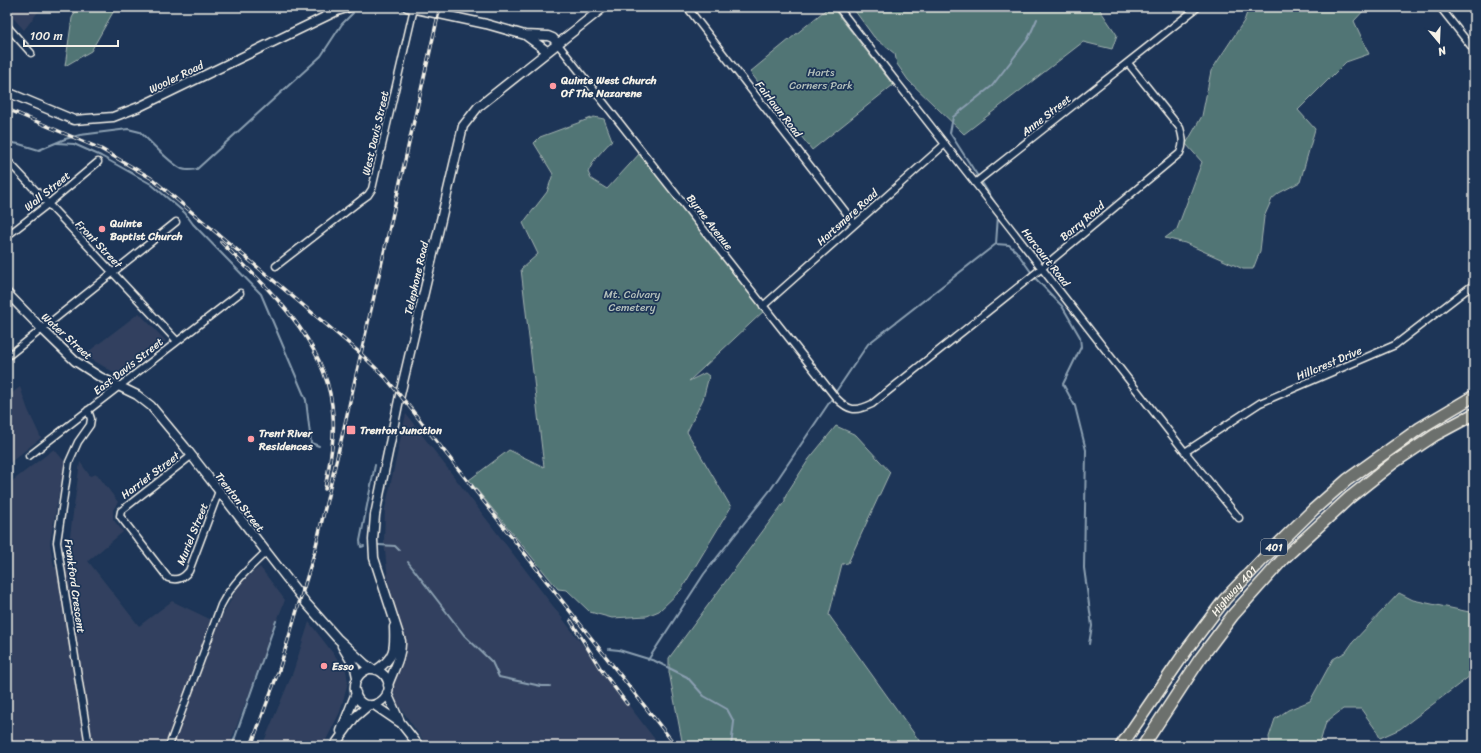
<svg xmlns="http://www.w3.org/2000/svg" width="1481" height="753" viewBox="0 0 1481 753" font-family="Sriracha,sans-serif">
  <rect width="100%" height="100%" fill="#1d3557"/>
  <filter id="ink" filterUnits="userSpaceOnUse"><feTurbulence type="fractalNoise" baseFrequency=".025" numOctaves="2"/><feDisplacementMap in="SourceGraphic" scale="8" xChannelSelector="R" yChannelSelector="G"/><feConvolveMatrix kernelMatrix="1 2 1 2 8 2 1 2 1" color-interpolation-filters="sRGB"/></filter>
  <g filter="url(#ink)">
    <!-- built -->
    <path fill="#31415e" d="M7 7H42L24 30 7 11Z
      M139 313 166 341 120 376 84 355Z
      M20 387 28 410 41 438 7 465V397Z
      M406 414 660 746H427L397 703 391 686 406 646 388 580 384 541 385 509Z
      M54 449 65 462 50 543 54 567 72 564 69 543 80 462 90 476 97 474 118 502 113 510V519L123 532 88 561 139 626 172 601 218 623 242 580 260 567 285 600 229 746H7V485Z
      M309 622 346 670 348 682 340 712 323 746H262L293 672Z"/>
    <!-- green -->
    <path fill="#517475" stroke="#a2b2ae" d="M78 7H116L91 51 65 66 72 18Z
      M829 7H832L893 85 812 150 750 72Z
      M852 7H1098L1117 35 1112 49 1083 42 964 134 908 80 897 64 895 54 874 37Z
      M1249 7H1367L1354 21 1369 54 1346 62 1298 110 1315 129 1300 182 1279 193 1272 199 1264 217 1260 251 1253 269H1243L1185 243 1165 238 1177 229 1202 162 1186 144 1202 116 1211 71 1244 21Z
      M594 117 604 119 612 140 595 159 588 172 591 179 607 189 641 152 766 309 689 381 705 373 709 376 703 399 687 432 731 507 681 590 659 611 647 616 612 618 590 612 567 590 558 589 469 480 509 450 544 467 521 269 538 254 523 223 547 192 553 174 534 143 540 137Z
      M836 426 856 435 890 472 848 563 842 564 829 615 923 746H683L669 672V658L785 501V498L787 493 809 459Z
      M1399 593 1413 600 1474 613V673L1400 729 1380 738 1376 730 1361 709H1343L1326 722 1319 746H1270L1269 737 1275 719 1288 710 1310 701 1333 659 1346 652 1353 642Z"/>
    <g fill="none" stroke-linecap="round" stroke-linejoin="round">
      <!-- stream -->
      <path stroke="#8b9fb1" stroke-width="2" d="M7 142 19 144 39 150 65 139 80 135 128 129 140 132C151 142 169 163 182 169 187 171 192 170 197 169L321 56 342 24 353 13
        M57 143 74 144 101 156 151 184 185 213 193 224 261 294 306 400 311 443 319 446
        M999 211V209L950 133 953 117 992 86 1028 39 1037 19
        M996 244 998 215
        M835 393 868 344 996 244 1009 245 1016 251 1036 279 1062 306 1080 337 1081 347 1063 384 1075 406 1086 450 1084 568 1092 626 1089 644
        M379 545 395 546 399 550
        M364 546 361 547 360 541 375 465
        M408 562 464 635 492 662 499 677 541 686H550
        M609 649 619 650 655 661 687 677 704 696 727 709 734 722 731 746
        M648 660 704 574 771 489 833 397
        M232 746 276 621"/>
      <defs>
        <path id="street" d="M687 7 855 224
          M838 7 1185 452 1239 518
          M1440 7 1474 50
          M7 26 31 53
          M557 43 836 398C849 411 855 412 872 404L1042 268 1180 153C1184 144 1183 138 1180 128L1128 63
          M7 160 177 341
          M975 183 1198 7
          M7 236 48 204 98 162
          M276 266 361 200 368 195 372 189 414 8
          M763 306 945 144
          M7 357 176 222
          M88 410 91 419 90 425 78 442 69 462 57 542 89 746
          M1185 452 1260 403 1395 345 1474 284
          M29 456 240 293
          M191 456 121 511 120 516 168 578C178 581 183 578 189 571L219 491
          M169 746 221 605C232 584 248 569 266 552"/>
        <path id="secondary" d="M407 7 486 24 525 35 548 36 553 38 557 43
          M525 35 547 51
          M7 92 74 120 113 117 139 107 337 11 350 7
          M7 293 42 329 75 361 100 377 137 395 151 406 185 447 306 603 337 638 365 664 372 669
          M342 646 355 668 357 677
          M369 669C382 668 391 679 388 692 386 697 382 701 378 703 355 715 344 677 369 669Z
          M376 670C395 658 395 648 394 627
          M388 685C393 671 402 656 401 641L374 558 373 540 375 515 400 395 463 126 478 107 604 7
          M387 693 400 722 419 746
          M374 705 399 722
          M341 731 356 693
          M334 746 355 717 369 705"/>
        <g id="highway">
          <path id="s1" d="M1121 746 1188 648 1225 599 1262 560 1313 510 1347 480 1420 428 1474 396"/>
          <path d="M1143 746 1200 659 1233 615 1283 559 1349 498 1393 463 1435 435 1474 414"/>
        </g>
      </defs>
      <!-- street casing -->
      <use href="#street" stroke="#f4f1e8" stroke-width="9"/>
      <!-- secondary casing -->
      <use href="#secondary" stroke="#f4f1e8" stroke-width="11"/>
      <!-- highway casing -->
      <use href="#highway" stroke="#f4f1e8" stroke-width="14"/>
      <!-- street -->
      <use href="#street" stroke="#1d3557" stroke-width="6"/>
      <!-- secondary -->
      <use href="#secondary" stroke="#1d3557" stroke-width="8"/>
      <!-- highway -->
      <use href="#highway" stroke="#6c706d" stroke-width="11"/>
      <defs>
        <path id="rail" d="M7 109 101 149 151 178 359 352 385 377 408 405 676 746
          M221 242C270 291 329 342 333 416 335 440 329 465 325 489
          M571 621 600 668 627 704
          M251 746 279 670 314 554 344 428 440 7"/>
      </defs>
      <!-- rail casing -->
      <use href="#rail" stroke="#f4f1e8" stroke-width="3.5"/>
      <!-- rail -->
      <use href="#rail" stroke="#1d3557" stroke-width="2" stroke-dasharray="6" stroke-linecap="butt"/>
    </g>
  </g>
  <!-- markers -->
  <g fill="#ff9aa2" stroke="#1d3557" stroke-width="1.5">
    <circle cx="553" cy="86" r="4"/>
    <circle cx="102" cy="229" r="4"/>
    <rect x="346" y="425" width="10" height="10" rx="2"/>
    <circle cx="251" cy="439" r="4"/>
    <circle cx="324" cy="666" r="4"/>
  </g>
  <g text-anchor="middle" stroke-width="3.5" stroke-linejoin="round" paint-order="stroke">
    <!-- shield labels -->
    <rect fill="#1d3557" stroke="#b4b9bc" stroke-width="1" x="1261" y="539" width="26" height="16" rx="3"/>
    <g font-size="10" font-weight="bold" fill="#f4f1e8">
      <text x="1274" y="551">401</text>
    </g>
    <!-- park labels -->
    <g font-size="11" fill="#b3bfba" stroke="#1d3557">
      <text x="821" y="76">Harts<tspan x="821" dy="13">Corners Park</tspan></text>
      <text x="632" y="298">Mt. Calvary<tspan x="632" dy="13">Cemetery</tspan></text>
    </g>
    <!-- street labels -->
    <g font-size="11" fill="#f4f1e8" stroke="#1d3557">
      <text transform="translate(176 77) rotate(-26)" y="4">Wooler Road</text>
      <text transform="translate(779 109) rotate(52)" y="4">Fairlawn Road</text>
      <text transform="translate(1046 115) rotate(-38)" y="4">Anne Street</text>
      <text transform="translate(375 133) rotate(-77)" y="4">West Davis Street</text>
      <text transform="translate(47 191) rotate(-39)" y="4">Wall Street</text>
      <text transform="translate(847 217) rotate(-42)" y="4">Hartsmere Road</text>
      <text transform="translate(1082 221) rotate(-40)" y="4">Barry Road</text>
      <text transform="translate(710 222) rotate(52)" y="4">Byrne Avenue</text>
      <text transform="translate(99 244) rotate(46)" y="4">Front Street</text>
      <text transform="translate(1046 257) rotate(52)" y="4">Harcourt Road</text>
      <text transform="translate(416 278) rotate(-77)" y="4">Telephone Road</text>
      <text transform="translate(67 336) rotate(42)" y="4">Water Street</text>
      <text transform="translate(1329 363) rotate(-23)" y="4">Hillcrest Drive</text>
      <text transform="translate(128 366) rotate(-38)" y="4">East Davis Street</text>
      <text transform="translate(150 475) rotate(-37)" y="4">Harriet Street</text>
      <text transform="translate(240 502) rotate(52)" y="4">Trenton Street</text>
      <text transform="translate(192 534) rotate(-68)" y="4">Muriel Street</text>
      <text transform="translate(75 586) rotate(82)" y="4">Frankford Crescent</text>
      <text dy="4" stroke="none"><textPath href="#s1" startOffset="192">Highway 401</textPath></text>
    </g>
    <!-- poi labels -->
    <g font-size="11" font-weight="bold" fill="#f4f1e8" stroke="#1d3557" text-anchor="start">
      <text x="561" y="84">Quinte West Church<tspan x="561" dy="13">Of The Nazarene</tspan></text>
      <text x="110" y="227">Quinte<tspan x="110" dy="13">Baptist Church</tspan></text>
      <text x="360" y="434">Trenton Junction</text>
      <text x="259" y="437">Trent River<tspan x="259" dy="13">Residences</tspan></text>
      <text x="332" y="670">Esso</text>
    </g>
  </g>
  <!-- margin -->
  <rect width="1481" height="753" fill="none" stroke="#1d3557" stroke-width="24"/>
  <rect x="12" y="12" width="1457" height="729" fill="none" stroke="#f4f1e8" stroke-width="1.5" filter="url(#ink)"/>
  <!-- north arrow -->
  <g transform="translate(1439 42) rotate(161)" stroke="#1d3557" stroke-width="3" paint-order="stroke">
  <path d="M0-3L7 15L0 10L-7 15Z" fill="#f4f1e8"/>
  <text y="-6" font-size="11" font-weight="bold" text-anchor="middle" fill="#f4f1e8">N</text>
  </g>
  <!-- scale -->
  <path d="M24 40v6h94v-6" fill="none" stroke="#f4f1e8" stroke-width="2"/>
  <text x="30" y="40" font-size="12" fill="#f4f1e8" stroke="#1d3557" stroke-width="3" paint-order="stroke">100 m</text>
</svg>
